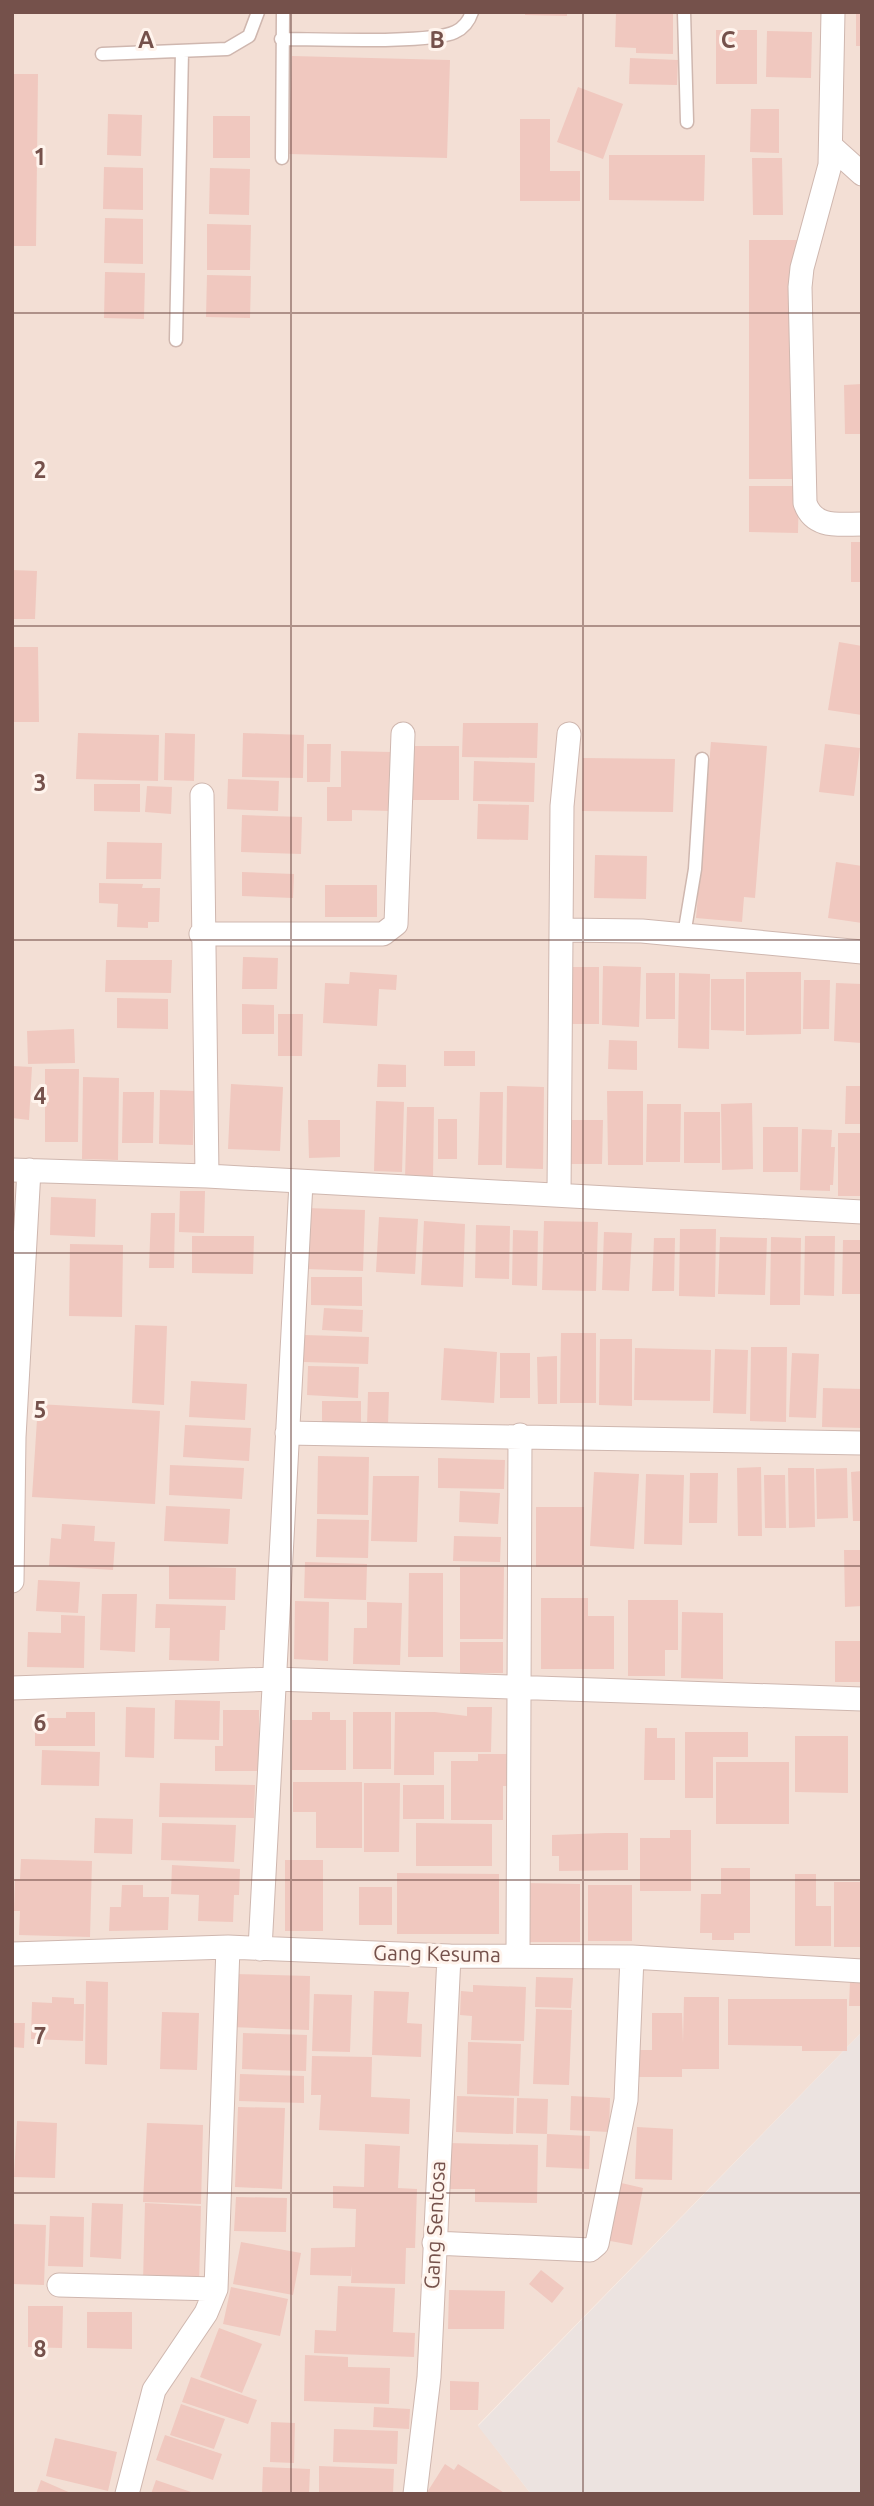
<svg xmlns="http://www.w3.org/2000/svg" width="874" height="2506" viewBox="0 0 874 2506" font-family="Ubuntu,sans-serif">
  <rect width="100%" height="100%" fill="#fcefe6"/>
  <!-- residential -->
  <path fill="#f3dfd5" d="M12 12H862V2032L478 2425 531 2494H12Z"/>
  <!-- industrial -->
  <path fill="#ece3e0" d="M862 2032V2494H531L478 2426Z"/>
  <!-- building -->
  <path fill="#f0c8bf" d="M525 12H567V16L525 15Z
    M616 12H673V54L636 53V48L615 47Z
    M856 12H862V46H856Z
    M716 30H757V84H716Z
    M767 31 812 32 811 78 766 77Z
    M292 56 450 60 447 158 289 154Z
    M630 58 678 60 677 85 629 84Z
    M12 74H38L36 246H12Z
    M578 87 623 104 603 159 557 142Z
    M751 109H779V153L750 152Z
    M108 114 142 115 141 156 107 155Z
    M213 116H250V158H213Z
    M520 119H550V171H580V201H520Z
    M609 155H705L704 201 609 200Z
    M752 158H782L783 215H753Z
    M104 167 143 168V210L103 209Z
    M210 168 250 169 249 215 209 214Z
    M105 218 143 219V264L104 263Z
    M207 224 251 225 250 270H207Z
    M749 240H797V479H749Z
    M105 272 145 273 144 319 104 318Z
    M207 275 251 276 250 318 206 317Z
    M862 384V434H845L844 385Z
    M749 486H799L798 533 749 532Z
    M851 542H862V582H851Z
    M12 570 37 571 35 619H12Z
    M839 642 862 646V715L828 710Z
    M12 647H38L39 722H12Z
    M463 723H538L537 758 462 757Z
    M78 733 159 735 158 781 76 779Z
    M165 733 195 734 194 781 164 780Z
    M243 733 304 735 303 778 242 777Z
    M711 742 767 746 755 898 744 897 742 922 696 918Z
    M307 744H331L330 782H307Z
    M825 744 860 748 854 796 819 792Z
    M413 746H459V800H413Z
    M341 751 392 752 391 811 352 810V821H327V787H341Z
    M583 758 675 759 673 812 582 811Z
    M474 761 535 763 534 802 473 801Z
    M228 779 279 781 278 811 227 809Z
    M94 784H140V812L94 811Z
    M147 786 172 787 171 814 145 812Z
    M478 804 529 805 528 840 477 839Z
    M242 815 302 817 301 854 241 852Z
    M107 842 162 843 161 879H106Z
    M595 855 647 856 646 899 594 898Z
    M836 862 862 866V923L828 918Z
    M242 872 294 874 293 898 242 896Z
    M99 883 143 884 142 888H160L159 922H148V928L117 927 118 904 99 903Z
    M325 885H377V917H325Z
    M243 957 278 958 277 989H242Z
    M106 960H172L171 993 105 992Z
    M603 966 641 967 639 1027 602 1025Z
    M566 967H599V1024H567Z
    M350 972 397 975 396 990 379 989 377 1026 323 1023 325 983 349 984Z
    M746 972H801V1034L746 1035Z
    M646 973H675V1019H646Z
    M679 973 710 974 709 1049 678 1048Z
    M711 979H744V1031L711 1030Z
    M804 980H830L829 1029H803Z
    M836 983 862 984V1043L834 1041Z
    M117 998 168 999V1029L117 1028Z
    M242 1004 274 1005V1034H242Z
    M278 1014H303L302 1056H278Z
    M74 1029 75 1063 28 1064 27 1031Z
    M609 1040 637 1041V1070L608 1069Z
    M444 1051H475V1066H444Z
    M378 1064 406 1065V1087H377Z
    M12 1066 32 1067 29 1120 12 1118Z
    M45 1069H79L78 1142H45Z
    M83 1077 119 1078 118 1160 82 1159Z
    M231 1084 283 1087 280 1151 228 1149Z
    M507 1086 544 1087 543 1169 506 1168Z
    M846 1086H862V1124H845Z
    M160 1090 194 1091 193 1145 159 1144Z
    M607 1091H643V1165H608Z
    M123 1092H154L153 1143H122Z
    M480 1092H503L502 1165H478Z
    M376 1101 404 1102 402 1172 374 1171Z
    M752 1103 753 1169 722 1170 721 1104Z
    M647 1104H681L680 1162H646Z
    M407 1107H434L433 1179 405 1178Z
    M684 1112H720V1163H684Z
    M438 1119H457V1159H438Z
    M308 1120H340V1157L309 1158Z
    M568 1120H603L602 1164H567Z
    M763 1127H798V1172H763Z
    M802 1129 832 1130 831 1147H835L833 1185H830V1191L800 1190Z
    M838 1133H862V1196H838Z
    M180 1191H205L204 1233 179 1232Z
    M51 1197 96 1199 95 1237 50 1235Z
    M307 1208 365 1210 363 1271 306 1269Z
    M151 1213H175L174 1268H149Z
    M379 1217 418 1219 415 1274 376 1272Z
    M424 1221 465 1224 463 1287 421 1285Z
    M544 1221 598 1222 596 1291 542 1290Z
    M476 1225 510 1226 509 1279 475 1278Z
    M680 1229H716L715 1297 679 1296Z
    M513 1230 538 1231 537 1286 512 1285Z
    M604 1232 632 1233 629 1291 602 1290Z
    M192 1236H254L253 1274 192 1273Z
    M805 1236H835L834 1296 804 1295Z
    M720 1237 767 1238 765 1295 718 1294Z
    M771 1237 801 1238 800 1305H770Z
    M654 1238H675L674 1291H652Z
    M843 1240H862V1294H842Z
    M70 1244 123 1245 122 1317 69 1316Z
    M311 1277H362V1306L311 1305Z
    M324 1308 363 1310 362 1332 322 1330Z
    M135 1325 167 1326 164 1405 132 1403Z
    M561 1333H596V1403H560Z
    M304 1335 369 1337 368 1364 304 1362Z
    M600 1339H632V1406L599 1405Z
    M751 1347H787L786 1422 750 1421Z
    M444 1348 497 1352 494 1403 441 1400Z
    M635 1348 711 1350 710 1401 634 1400Z
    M715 1349 748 1350 746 1414 713 1413Z
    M500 1353H530V1398H500Z
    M792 1353 819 1354 816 1418 789 1417Z
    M557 1356V1404H538L537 1357Z
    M308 1366 359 1367 358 1398 307 1395Z
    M191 1381 247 1384 245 1420 189 1417Z
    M823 1388 862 1389V1428L822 1427Z
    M368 1392H389L388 1426 367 1425Z
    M322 1401H361V1424H322Z
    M38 1404 160 1411 155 1504 32 1497Z
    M185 1425 251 1428 249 1461 183 1457Z
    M318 1456 369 1457 368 1515 317 1514Z
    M438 1458 505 1460 504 1489 438 1488Z
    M170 1465 244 1468 242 1499 169 1495Z
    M761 1467 762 1536H738L737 1468Z
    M788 1468H814L815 1527 789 1528Z
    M847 1468 848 1518 817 1519 816 1469Z
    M862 1471V1521H853L851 1472Z
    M594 1472 639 1474 634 1549 590 1546Z
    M690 1473H718L717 1523H689Z
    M646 1474 684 1475 682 1545 644 1544Z
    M764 1475H785L786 1528H765Z
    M373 1476H419L417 1542 371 1541Z
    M460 1491 500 1493 498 1524 459 1522Z
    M166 1506 230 1509 228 1544 164 1541Z
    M536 1507H584V1567H536Z
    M317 1519 369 1520 368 1558 316 1557Z
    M62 1524 95 1526 94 1541 115 1542 113 1570 49 1566 51 1538 61 1539Z
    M454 1536 501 1537 500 1562 453 1561Z
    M844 1550H862V1606L845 1607Z
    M305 1562 367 1564 366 1600 304 1598Z
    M169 1566 236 1568 235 1600 169 1599Z
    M460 1567H504L503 1639H460Z
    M409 1573H443V1657H408Z
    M38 1580 80 1582 78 1613 36 1611Z
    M102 1594H137L135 1652 100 1650Z
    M541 1598H588V1616H614V1669H541Z
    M628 1600H678V1650H665V1676H628Z
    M295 1601 329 1602 328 1661 294 1659Z
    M367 1602 402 1603 400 1665 353 1664 354 1628H367Z
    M156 1604 226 1606 225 1630H220L219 1661 169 1660 170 1628H155Z
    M682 1612 723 1613V1679L681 1678Z
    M61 1615 85 1616 84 1668 27 1667 28 1632 61 1633Z
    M835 1641H862V1682H835Z
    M460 1642H503V1673H460Z
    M175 1700 220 1701 219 1740 174 1739Z
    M126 1707 155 1708 154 1758 125 1757Z
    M467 1707H492L491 1752H434V1775H394L395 1712H435L467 1716Z
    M223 1710H259V1771H215V1746H223Z
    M66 1712H95V1746H35V1718H66Z
    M312 1712H330V1720H346V1770H292V1720H312Z
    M353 1712H391V1769H353Z
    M645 1728H657V1738H675V1780H644Z
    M685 1732H748V1757H713V1798H685Z
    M795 1736H848V1793L795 1792Z
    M42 1750 100 1752 99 1786 41 1785Z
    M478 1754H510L509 1786H503V1820H451V1761H478Z
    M716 1762H789V1824H716Z
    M293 1782H362V1848H316V1812H293Z
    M160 1783 255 1785 254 1818 159 1817Z
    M364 1783H400L399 1852H364Z
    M403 1785H444V1819H403Z
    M95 1818 133 1819 132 1854 94 1853Z
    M162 1823 236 1825 234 1862 161 1860Z
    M416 1823 492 1824V1866H416Z
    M670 1830H691V1891H640V1838H670Z
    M605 1833H628V1870L559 1871V1856H552V1835Z
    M21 1859 92 1861 90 1937 19 1935 20 1911H14L15 1879H20Z
    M285 1860H323V1931H285Z
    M172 1865 240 1869 239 1895H234L233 1922 198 1921 199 1895 171 1894Z
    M721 1868H750V1933H734V1940H712V1933H700L701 1894H721Z
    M397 1873 499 1874V1934H397Z
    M795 1874H816V1906H831V1946H795Z
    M834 1882H862V1947H834Z
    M524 1883 580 1884V1942H524Z
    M122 1885H143V1897H169L168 1930 109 1931 110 1907H121Z
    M588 1885H632V1941H588Z
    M359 1887H392V1925H359Z
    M233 1974 310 1976 309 2030 231 2027Z
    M536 1977 573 1978 571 2008 535 2007Z
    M86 1981 108 1982 107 2065 85 2064Z
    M850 1981H862V2006H849Z
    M473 1985 526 1987 524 2041 471 2040 472 2016 460 2015 461 1991 473 1992Z
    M374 1991 409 1992 407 2023 422 2024 421 2057 372 2055Z
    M314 1994 352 1995 350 2052 312 2051Z
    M52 1997 74 1998V2004H84L83 2041 31 2039 32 2002 52 2003Z
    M684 1997H719V2069H682V2077H638V2050H652V2013H682L683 2043Z
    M728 1999H847V2051H802V2046L728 2045Z
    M536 2009 572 2010 569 2085 533 2084Z
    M162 2012 199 2013 197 2070 160 2069Z
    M12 2023H25L24 2048 12 2047Z
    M243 2033 307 2035 306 2071 242 2069Z
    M468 2042 521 2044 519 2096 467 2094Z
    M312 2056 372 2057 371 2097 410 2099 409 2134 319 2130 321 2095H311Z
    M240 2074 304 2076V2103L239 2101Z
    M457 2096 514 2098 513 2134 456 2132Z
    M571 2096 610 2098 609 2132 570 2130Z
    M517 2098 548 2099 547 2134 516 2133Z
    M238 2107 285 2108 282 2189 235 2187Z
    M17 2121 57 2123 55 2178 14 2177Z
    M147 2123 203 2125 201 2204 143 2202Z
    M637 2127 673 2129 672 2180 635 2179Z
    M547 2134 590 2136 589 2169 546 2167Z
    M448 2143 538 2145 537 2203 475 2202V2189H447Z
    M365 2144 400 2146 398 2188 417 2189 415 2248H406L405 2284 351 2283 352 2265 351 2276 310 2275 311 2248 355 2247 356 2209 333 2208V2186L364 2187Z
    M617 2182 643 2188 632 2245 605 2240Z
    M236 2197 287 2198 286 2232 234 2231Z
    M92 2203 123 2204 121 2259 90 2257Z
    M145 2203 201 2206 199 2284 143 2282Z
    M50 2216 84 2217 83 2267 48 2266Z
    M12 2224 46 2225 44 2285 12 2284Z
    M241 2242 301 2253 293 2295 233 2284Z
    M541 2270 564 2288 552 2303 529 2284Z
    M338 2286 395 2288 393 2332 415 2333 414 2357 314 2353 315 2330 336 2331Z
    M231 2287 288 2299 280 2336 223 2324Z
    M449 2290 505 2291 504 2329H448Z
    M28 2306H63L62 2348 28 2347Z
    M87 2312H132V2349L87 2348Z
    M219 2328 262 2344 242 2393 200 2377Z
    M305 2355 348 2357V2367L390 2368 389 2404 304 2401Z
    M191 2377 257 2400 248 2424 182 2402Z
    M450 2381 479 2382 478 2410H450Z
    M181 2404 225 2419 214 2449 170 2435Z
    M374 2407 410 2409 409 2429 373 2427Z
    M271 2422 295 2423 294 2463 270 2462Z
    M334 2429 398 2431 397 2464 333 2462Z
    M165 2435 222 2454 213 2480 156 2460Z
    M55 2438 117 2452 108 2491 46 2476Z
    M445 2464 454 2470 458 2464 506 2494H426Z
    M319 2466 394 2469 393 2494H319Z
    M263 2467 310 2469 309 2494H262Z
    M41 2480 73 2494H36Z
    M156 2480 194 2493 193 2494H151Z"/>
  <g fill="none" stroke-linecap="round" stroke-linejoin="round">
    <defs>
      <path id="service" d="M684 12 687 122
        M281 39C315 39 430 44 455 32 464 28 469 21 472 12
        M102 54 227 49 249 36 258 12
        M282 158 283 12
        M176 340 182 51
        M684 935 695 869 702 759"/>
      <path id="minor" d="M833 12 830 165 802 268 800 287 805 503C814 529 839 524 862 524
        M832 147 862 174
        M202 795 207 1176
        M562 930 642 931 862 952
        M201 934H383L396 924 403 734
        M12 1170 207 1176 862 1212
        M559 1193 562 806 569 734
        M287 1433 862 1443
        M12 1581 14 1437 29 1170
        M12 1688 274 1679 862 1699
        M260 1949 301 1183
        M12 1954 228 1947 449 1956 632 1957 862 1971
        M518 1954 520 1435
        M434 2243 590 2250 597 2244 626 2100 632 1957
        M59 2285 216 2289
        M127 2494 154 2390 206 2313 216 2289 228 1947
        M415 2494 429 2377 449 1956"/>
    </defs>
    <!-- service casing -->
    <use href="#service" stroke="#cfb7af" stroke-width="15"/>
    <!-- minor casing -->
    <use href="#minor" stroke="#cfb7af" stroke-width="25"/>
    <!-- service -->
    <use href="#service" stroke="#fff" stroke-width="12"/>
    <!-- minor -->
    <use href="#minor" stroke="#fff" stroke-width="23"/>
  </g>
  <!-- grid -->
  <path fill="none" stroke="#75514b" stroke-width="2" stroke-opacity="0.55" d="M291 12V2494M583 12V2494M12 313H862M12 626H862M12 940H862M12 1253H862M12 1566H862M12 1880H862M12 2193H862"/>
  <g text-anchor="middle" stroke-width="6" stroke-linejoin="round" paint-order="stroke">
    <!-- street labels -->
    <g font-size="21" fill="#75514b" stroke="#fff4ed">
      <text transform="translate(437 1954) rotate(1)" y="7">Gang Kesuma</text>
      <text transform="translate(435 2225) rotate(-87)" y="7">Gang Sentosa</text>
    </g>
  </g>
  <g font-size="23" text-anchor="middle" font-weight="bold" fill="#75514b" stroke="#fff4ed" stroke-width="6" stroke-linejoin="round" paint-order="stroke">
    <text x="146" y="48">A</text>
    <text x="437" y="48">B</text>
    <text x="728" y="48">C</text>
    <text x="40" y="165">1</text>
    <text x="40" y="478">2</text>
    <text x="40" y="791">3</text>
    <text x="40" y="1104">4</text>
    <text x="40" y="1418">5</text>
    <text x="40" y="1731">6</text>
    <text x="40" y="2044">7</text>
    <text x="40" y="2357">8</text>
  </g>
  <!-- border -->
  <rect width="874" height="2506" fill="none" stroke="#75514b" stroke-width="28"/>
</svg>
